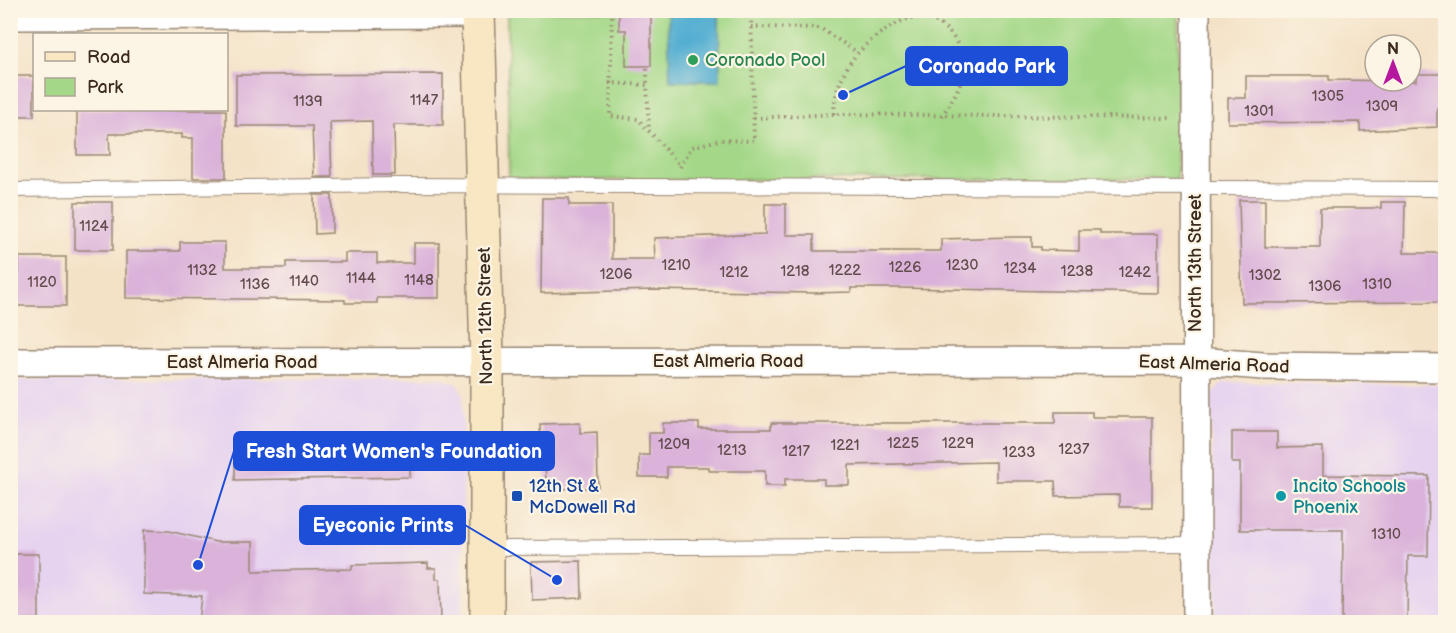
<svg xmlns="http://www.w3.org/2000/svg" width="1456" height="633" viewBox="0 0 1456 633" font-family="'Balsamiq Sans',sans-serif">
  <rect width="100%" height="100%" fill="#fcf5e5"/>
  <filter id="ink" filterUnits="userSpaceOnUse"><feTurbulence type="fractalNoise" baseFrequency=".0167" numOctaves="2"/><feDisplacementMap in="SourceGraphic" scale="12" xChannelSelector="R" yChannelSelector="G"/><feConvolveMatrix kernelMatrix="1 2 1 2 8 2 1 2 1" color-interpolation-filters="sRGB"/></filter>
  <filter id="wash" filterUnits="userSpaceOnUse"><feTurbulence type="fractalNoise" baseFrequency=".008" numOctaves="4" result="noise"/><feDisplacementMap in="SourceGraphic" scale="24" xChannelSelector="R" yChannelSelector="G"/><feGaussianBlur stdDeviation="1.35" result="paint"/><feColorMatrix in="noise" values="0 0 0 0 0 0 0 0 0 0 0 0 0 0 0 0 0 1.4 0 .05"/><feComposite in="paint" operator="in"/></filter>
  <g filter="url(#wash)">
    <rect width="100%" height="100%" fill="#f4e2c7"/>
    <!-- built -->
    <path fill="#e6d3f0" d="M442 378 457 384 463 394V622H11L10 380Z
      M1224 382 1445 385V622H1216L1211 395Z"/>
    <!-- green -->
    <path fill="#a4d888" stroke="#708153" stroke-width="1.5" d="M507 11H1178L1177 179 509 180Z"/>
    <!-- water -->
    <path fill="#53aed1" stroke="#476c78" stroke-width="1.5" d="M668 11H719L720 81H670Z"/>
    <g id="blocks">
      <!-- building -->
      <path fill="#dab2da" d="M619 10H651V66H626V30H619Z
        M443 74V125H394L395 175H373L372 121 330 122 332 177H314L312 126H236V75Z
        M1416 74H1446V108H1437V127L1360 131V122L1228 123V98H1246V76H1329V80L1416 81Z
        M10 76H34V116H10Z
        M77 110H226V178H193V138H182V134H109L110 155H77Z
        M314 195H332V233L315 234Z
        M542 198H569V205H612V259H655L654 238 765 234V204H786V235H814V251H941V239L1014 237H1032V247H1041V250L1079 251V230H1100V234H1158V293L897 288H851V292L814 293 655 290 541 293Z
        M1239 200H1265V247H1320V208H1381V202H1405L1404 253H1446V302L1242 303Z
        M75 202H113V250H75Z
        M180 242H225V268H286V262H345V253H377V263H414V243H439V298H377V303H345V300L126 298V251H180Z
        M19 257H66V306H10V272H19Z
        M1055 412H1092V417H1152V507H1119V495L1056 496 1055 481H996V462L849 465V485H824V479H785V486H765V471H709V467H667V477H639V455H649V433H663V423H699V429H771V423H1055Z
        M580 423V433L597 432 598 488 546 489 545 449H541L540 424Z
        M1232 432H1277V448L1323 447V475L1429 476 1428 556H1408L1407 622H1342L1343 530H1240V463H1232Z
        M235 437H410V477L235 480Z
        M144 530 169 531 216 542H253V571L352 569V565L428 563V568H436V579H440L441 622H199L202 596 144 594Z
        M10 554H39V622H10Z
        M581 561 582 598 532 600 531 562Z"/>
    </g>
  </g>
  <g filter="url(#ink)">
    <use href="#blocks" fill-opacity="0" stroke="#988672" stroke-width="1.5"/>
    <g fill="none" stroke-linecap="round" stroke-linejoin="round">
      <defs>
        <path id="lane" d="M10 190 397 185 1446 189
          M487 548 1198 544"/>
        <path id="street" d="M1196 10 1197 622
          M10 16 478 14
          M10 362 1196 361 1263 366 1446 368"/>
        <path id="secondary" d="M478 10 487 361V622"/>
      </defs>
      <!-- lane casing -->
      <use href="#lane" stroke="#988672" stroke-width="16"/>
      <!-- street casing -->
      <use href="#street" stroke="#988672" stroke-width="30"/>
      <!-- secondary casing -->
      <use href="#secondary" stroke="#988672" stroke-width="36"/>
      <!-- path -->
      <path stroke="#988672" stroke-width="4" stroke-dasharray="1.5 4.5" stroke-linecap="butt" d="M612 10 610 116 638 119 679 164
        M510 11 532 10
        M751 27 820 28 857 52
        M647 69V85
        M609 83 647 85 649 130
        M834 114C835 76 855 49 887 29 895 25 903 19 912 18 946 14 969 49 961 79 958 93 949 104 942 116
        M754 118 834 114 1171 118
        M680 167 692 147 719 140 754 141 751 10"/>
      <!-- lane -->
      <use href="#lane" stroke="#fff" stroke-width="14"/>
      <!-- street -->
      <use href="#street" stroke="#fff" stroke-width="27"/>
      <!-- secondary -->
      <use href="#secondary" stroke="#f9e7c3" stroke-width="33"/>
    </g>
  </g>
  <!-- markers -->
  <circle fill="#2e9e5b" stroke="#fcf5e5" stroke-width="2" cx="693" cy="60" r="6"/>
  <rect fill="#1a4fb4" stroke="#fcf5e5" stroke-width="2" x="511" y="490" width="12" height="12" rx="3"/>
  <circle fill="#0f9aa8" stroke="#fcf5e5" stroke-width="2" cx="1281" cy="496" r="6"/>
  <g text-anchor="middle" stroke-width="4.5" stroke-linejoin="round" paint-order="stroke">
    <!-- number labels -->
    <g font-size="15" fill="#634c4d">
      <text x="1328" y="101">1305</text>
      <text x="424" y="105">1147</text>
      <text x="308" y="106">1139</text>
      <text x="1382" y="111">1309</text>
      <text x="1259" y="116">1301</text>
      <text x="94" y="231">1124</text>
      <text x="676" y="270">1210</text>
      <text x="962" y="270">1230</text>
      <text x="905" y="272">1226</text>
      <text x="1020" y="273">1234</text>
      <text x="202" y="275">1132</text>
      <text x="845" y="275">1222</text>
      <text x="795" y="276">1218</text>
      <text x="1077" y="276">1238</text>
      <text x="734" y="277">1212</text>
      <text x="1135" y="277">1242</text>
      <text x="616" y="279">1206</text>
      <text x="1265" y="280">1302</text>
      <text x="361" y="283">1144</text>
      <text x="419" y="285">1148</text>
      <text x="304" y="286">1140</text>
      <text x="42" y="287">1120</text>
      <text x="255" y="289">1136</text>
      <text x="1377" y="289">1310</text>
      <text x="1325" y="291">1306</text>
      <text x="903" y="448">1225</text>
      <text x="958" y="448">1229</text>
      <text x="674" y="449">1209</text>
      <text x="845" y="450">1221</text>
      <text x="1074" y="454">1237</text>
      <text x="732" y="455">1213</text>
      <text x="796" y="456">1217</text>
      <text x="1019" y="457">1233</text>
      <text x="1386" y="539">1310</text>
    </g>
    <!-- leisure labels -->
    <g font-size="18" fill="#27864d" stroke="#fcf5e5" text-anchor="start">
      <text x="705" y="66">Coronado Pool</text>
    </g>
    <!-- street labels -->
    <g font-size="18" fill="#3b2a1e" stroke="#fcf5e5">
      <text transform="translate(1195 263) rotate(-90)" y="6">North 13th Street</text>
      <text transform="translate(485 316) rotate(-91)" y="6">North 12th Street</text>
      <text x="728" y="367">East Almeria Road</text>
      <text x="242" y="368">East Almeria Road</text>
      <text transform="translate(1214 364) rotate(2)" y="6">East Almeria Road</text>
    </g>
    <!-- transit labels -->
    <g font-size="18" fill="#164399" stroke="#fcf5e5" text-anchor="start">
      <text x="529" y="492">12th St &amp;<tspan x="529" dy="21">McDowell Rd</tspan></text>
    </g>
    <!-- culture labels -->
    <g font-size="18" fill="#0d838f" stroke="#fcf5e5" text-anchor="start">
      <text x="1293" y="492">Incito Schools<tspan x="1293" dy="21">Phoenix</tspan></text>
    </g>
  </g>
  <!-- callouts -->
  <path fill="none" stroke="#1d4ed8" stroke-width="2" d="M843 95L906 66M198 565L234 451M557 580L465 525"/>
  <g fill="#1d4ed8" stroke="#fcf5e5" stroke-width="2">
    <circle cx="843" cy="95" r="6"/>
    <circle cx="198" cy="565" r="6"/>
    <circle cx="557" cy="580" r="6"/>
  </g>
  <g fill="#1d4ed8" stroke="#1d4ed8" stroke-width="2">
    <rect x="906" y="47" width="161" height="38" rx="6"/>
    <rect x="234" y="432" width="320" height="38" rx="6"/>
    <rect x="300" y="506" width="165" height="38" rx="6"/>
  </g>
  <g font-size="20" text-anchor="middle" font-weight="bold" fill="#fff">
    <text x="987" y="73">Coronado Park</text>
    <text x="394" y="458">Fresh Start Women's Foundation</text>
    <text x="383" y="532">Eyeconic Prints</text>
  </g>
  <!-- margin -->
  <rect width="1456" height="633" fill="none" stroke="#fcf5e5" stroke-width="36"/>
  <!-- legend -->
  <rect x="33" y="33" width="195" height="78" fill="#fcf5e5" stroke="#afa495" stroke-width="1.5"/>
  <rect x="45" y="52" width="30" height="9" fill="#f9e7c3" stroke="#afa495" stroke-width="1.5"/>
  <text x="87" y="63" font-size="18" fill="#3b2a1e">Road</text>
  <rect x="45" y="78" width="30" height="18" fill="#a4d888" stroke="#afa495" stroke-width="1.5"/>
  <text x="87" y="93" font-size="18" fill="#3b2a1e">Park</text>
  <!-- north arrow -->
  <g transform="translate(1393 63)"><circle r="28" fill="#fcf5e5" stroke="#afa495" stroke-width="1.5"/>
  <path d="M0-4.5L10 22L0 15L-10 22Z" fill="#b5179e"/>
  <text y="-9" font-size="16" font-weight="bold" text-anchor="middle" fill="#3b2a1e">N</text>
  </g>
</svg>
